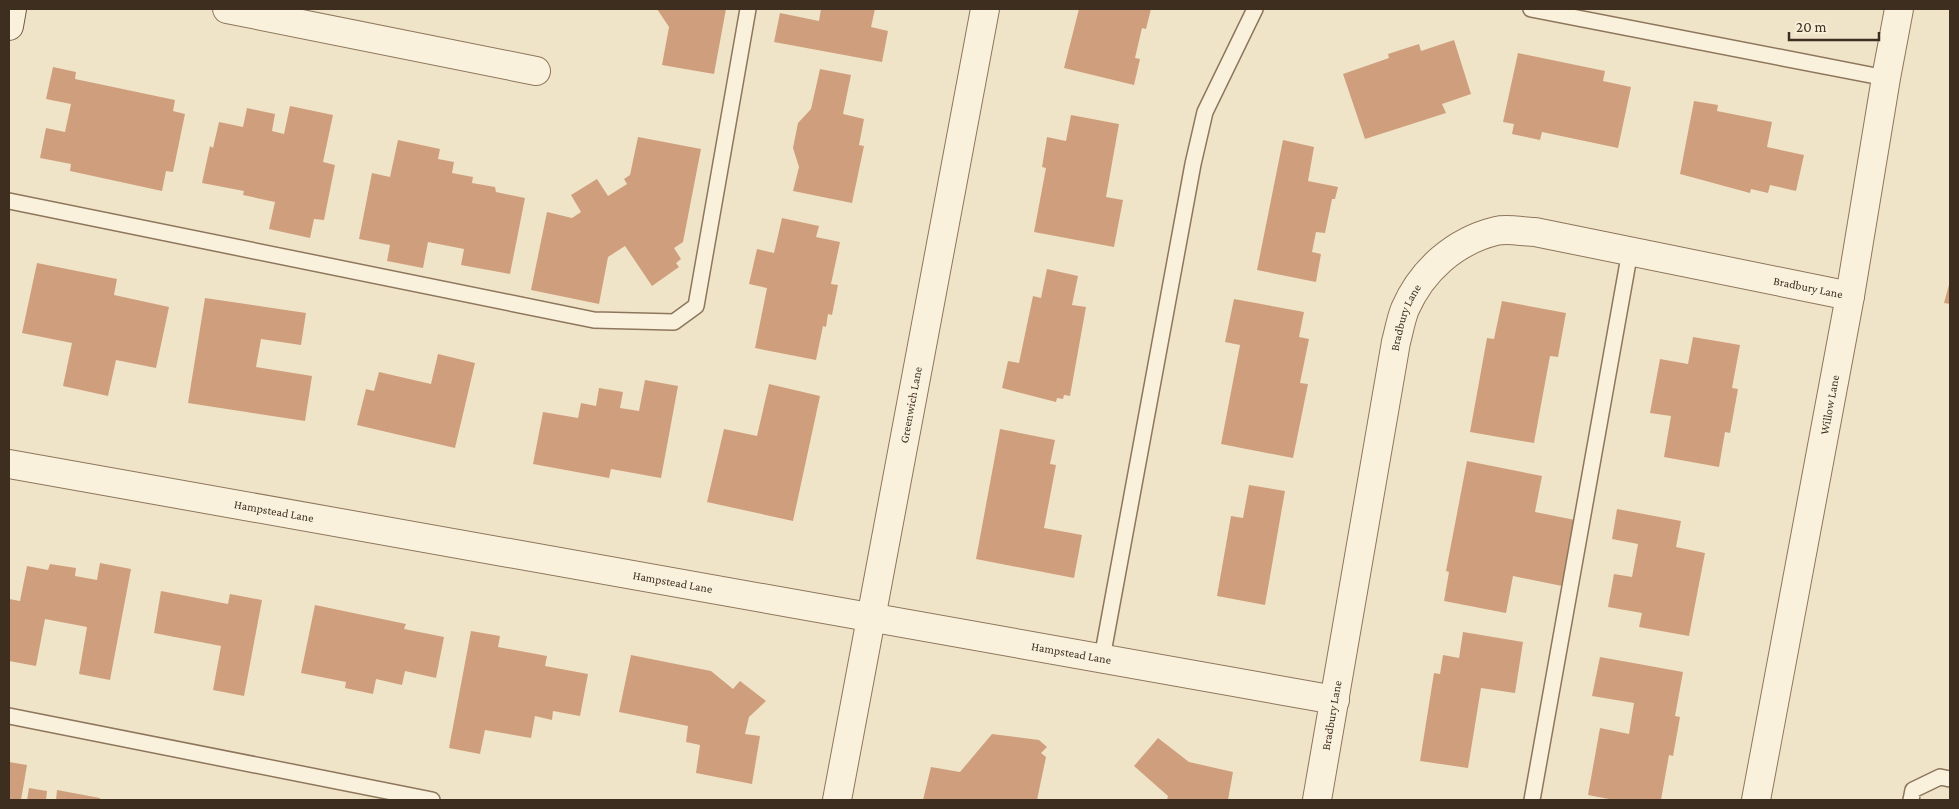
<svg xmlns="http://www.w3.org/2000/svg" width="1959" height="809" viewBox="0 0 1959 809" font-family="'Crimson Pro',serif">
  <rect width="100%" height="100%" fill="#f0e4c8"/>
  <!-- building -->
  <path fill="#cf9f7d" d="M657 9H726L714 74 662 65 669 27Z
    M821 9H875L871 27 888 31 882 62 774 42 780 13 819 21Z
    M1079 9H1151L1146 29 1142 28 1135 58 1140 59 1134 85 1064 68Z
    M1454 40 1471 94 1442 104 1446 113 1365 139 1343 74 1389 58 1388 54 1419 44 1421 51Z
    M1518 53 1605 71 1603 81 1631 87 1618 148 1542 132 1540 140 1512 134 1514 124 1503 122Z
    M53 67 76 72 75 79 175 100 173 111 185 114 173 172 166 171 162 191 70 171 71 164 40 158 46 128 65 132 71 104 46 99Z
    M820 69 851 75 843 114 864 119 859 145 864 146 852 203 793 191 799 167 793 148 798 123 811 109Z
    M1694 101 1718 105 1717 111 1772 122 1767 147 1804 155 1796 191 1770 185 1768 193 1751 189 1750 193 1680 174Z
    M290 106 333 115 323 162 335 165 324 220 314 219 310 238 269 229 275 202 243 195 244 191 202 183 210 146 213 148 219 122 243 127 247 108 275 114 272 131 284 134Z
    M1071 115 1119 124 1106 197 1123 200 1114 247 1034 232 1046 168 1042 167 1047 137 1066 141Z
    M638 137 701 149 683 242 674 248 681 259 676 263 679 267 652 286 625 246 608 257 599 304 531 290 547 212 572 218 581 212 571 195 597 179 608 196 627 184 624 179 630 175Z
    M398 140 440 149 438 159 454 162 452 173 473 177 472 183 495 187 496 192 525 198 510 274 461 265 464 249 428 242 423 268 387 261 390 245 359 239 372 173 390 177Z
    M1283 140 1314 147 1308 181 1338 187 1335 199H1332L1325 233 1316 232 1312 252 1321 254 1316 282 1257 270Z
    M782 218 819 226 816 237 840 242 831 284 838 285 832 315 828 314 826 327 823 326 816 360 755 348 767 288 749 284 757 249 774 253Z
    M37 263 117 279 114 295 169 307 156 368 116 360 108 396 63 386 72 343 22 333Z
    M1047 269 1078 276 1072 305 1086 307 1070 396 1064 395 1063 399 1057 398 1056 402 1002 388 1008 361 1019 363 1033 296 1041 298Z
    M1950 281V304L1944 303Z
    M205 298 306 313 301 345 261 339 256 367 312 376 305 421 188 403Z
    M1234 299 1304 312 1299 337 1309 339 1300 383 1308 384 1293 458 1221 444 1240 345 1225 342Z
    M1502 301 1566 313 1558 357 1550 356 1534 443 1470 432 1487 338 1494 339Z
    M1693 337 1740 345 1732 388 1738 389 1730 433 1725 432 1719 467 1664 457 1671 416 1650 413 1660 359 1688 364Z
    M438 354 475 363 455 448 357 425 366 389 374 391 379 372 431 384Z
    M645 380 678 386 661 478 611 469 609 478 533 464 543 412 578 418 581 403 596 406 599 388 623 392 620 408 639 411Z
    M769 384 820 396 793 521 707 502 724 429 757 436Z
    M1000 429 1055 440 1050 464 1056 465 1044 528 1082 535 1074 578 976 559Z
    M1467 461 1542 476 1535 512 1575 520 1562 586 1513 576 1506 613 1444 601 1449 572 1446 571Z
    M1249 485 1285 491 1265 605 1217 596 1231 516 1243 518Z
    M1617 509 1681 521 1676 547 1705 553 1689 636 1639 627 1642 613 1608 607 1614 574 1632 577 1638 544 1612 539Z
    M100 563 131 569 110 680 79 674 87 627 45 619 36 666 9 661V599L20 601 27 566 48 570 50 564 76 568 75 576 97 580Z
    M161 591 228 604 230 594 262 600 244 696 213 690 221 646 154 633Z
    M315 605 406 624 404 629 444 637 436 678 405 671 402 685 376 679 373 694 345 688 346 682 301 673Z
    M471 631 500 636 498 647 547 656 545 666 588 674 580 716 553 711 552 720 535 716 531 738 485 730 480 754 449 748Z
    M1463 632 1523 642 1515 693 1481 688 1468 768 1420 761 1434 673 1440 674 1443 655 1459 658Z
    M631 655 711 671 733 689 740 681 766 701 749 717 745 734 760 736 752 784 696 773 700 745 686 742 688 726 619 712Z
    M1600 657 1683 672 1675 716 1680 717 1673 756 1669 755 1661 800H1614L1588 795 1600 728 1629 734 1634 703 1592 696Z
    M992 734 1039 740 1047 747 1041 753 1046 757 1037 800H923L931 767 960 772Z
    M1158 738 1189 762 1233 772 1228 800H1167L1168 796 1134 766Z
    M9 762 27 765 21 800H9Z
    M29 788 47 791 46 800H27Z
    M57 790 100 798V800H56Z"/>
  <g fill="none" stroke-linecap="round" stroke-linejoin="round">
    <defs>
      <path id="lane" d="M1531 9 1886 78
        M9 201 594 320 674 322 696 306 748 9
        M1102 658 1193 164 1205 112 1255 9
        M9 716 432 800
        M1532 800 1630 251
        M1911 800 1913 790 1940 777 1950 779"/>
      <g id="street">
        <path d="M227 9 536 71"/>
        <path id="s1" d="M9 464 1335 700"/>
        <path id="s2" d="M837 800 985 9"/>
        <path id="s3" d="M1317 800 1396 342C1399 331 1401 319 1405 309 1422 270 1455 241 1496 231 1508 228 1523 232 1535 232L1850 296"/>
        <path id="s4" d="M1756 800 1850 296 1886 78 1899 9"/>
      </g>
      <path id="secondary" d="M9 26 12 9"/>
    </defs>
    <!-- lane casing -->
    <use href="#lane" stroke="#8d765c" stroke-width="18"/>
    <!-- street casing -->
    <use href="#street" stroke="#8d765c" stroke-width="30"/>
    <!-- secondary casing -->
    <use href="#secondary" stroke="#6f573f" stroke-width="30"/>
    <!-- lane -->
    <use href="#lane" stroke="#faf1dc" stroke-width="15"/>
    <!-- street -->
    <use href="#street" stroke="#faf1dc" stroke-width="28"/>
    <!-- secondary -->
    <use href="#secondary" stroke="#faf1dc" stroke-width="28"/>
  </g>
  <g text-anchor="middle" stroke-width="4" stroke-linejoin="round" paint-order="stroke">
    <!-- street labels -->
    <g font-size="12" fill="#3d2e20" stroke="#f7eed8">
      <text dy="4" stroke="none"><textPath href="#s3" startOffset="941">Bradbury Lane</textPath></text>
      <text dy="4" stroke="none"><textPath href="#s3" startOffset="491">Bradbury Lane</textPath></text>
      <text dy="4" stroke="none"><textPath href="#s2" startOffset="402">Greenwich Lane</textPath></text>
      <text dy="4" stroke="none"><textPath href="#s4" startOffset="402">Willow Lane</textPath></text>
      <text dy="4" stroke="none"><textPath href="#s1" startOffset="269">Hampstead Lane</textPath></text>
      <text dy="4" stroke="none"><textPath href="#s1" startOffset="674">Hampstead Lane</textPath></text>
      <text dy="4" stroke="none"><textPath href="#s1" startOffset="1079">Hampstead Lane</textPath></text>
      <text dy="4" stroke="none"><textPath href="#s3" startOffset="86">Bradbury Lane</textPath></text>
    </g>
  </g>
  <!-- border -->
  <rect width="1959" height="809" fill="none" stroke="#3d2e20" stroke-width="20"/>
  <!-- scale -->
  <path d="M1789 32v8h90v-8" fill="none" stroke="#3d2e20" stroke-width="2.5"/>
  <text x="1796" y="32" font-size="15" fill="#3d2e20" stroke="#f7eed8" stroke-width="4" paint-order="stroke">20 m</text>
</svg>
